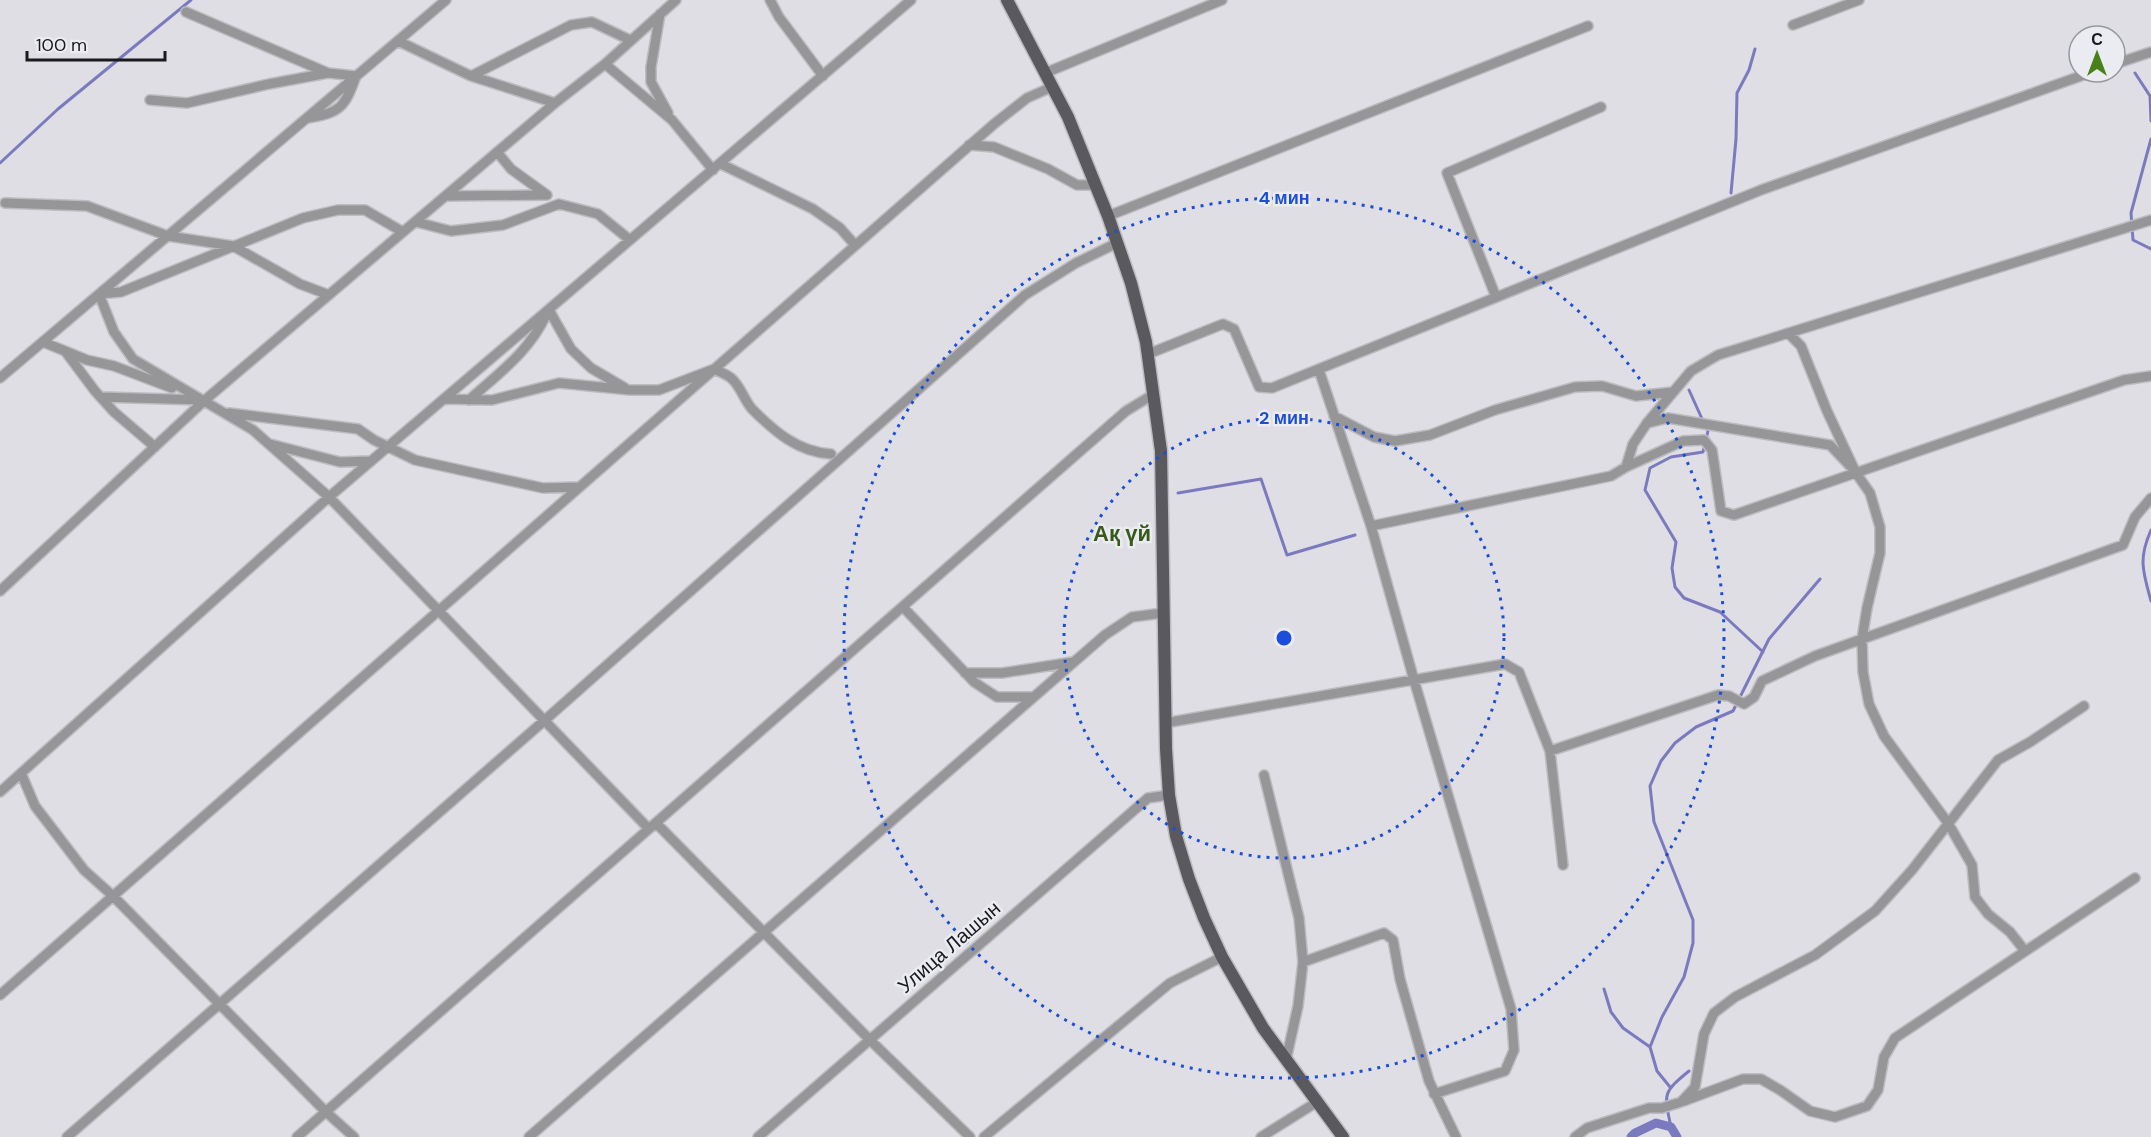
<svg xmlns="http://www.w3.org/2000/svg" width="2151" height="1137" viewBox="0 0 2151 1137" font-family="'DM Sans',sans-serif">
  <rect width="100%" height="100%" fill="#dedee4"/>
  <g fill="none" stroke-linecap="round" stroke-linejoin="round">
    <!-- stream -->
    <path stroke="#7b7abf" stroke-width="3" d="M2135 73 2150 96 2151 121
      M2151 139 2131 213 2133 240 2151 249
      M0 163 58 109 191 0
      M1731 193 1736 139 1737 93 1749 70 1755 49
      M1689 390 1703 421
      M1706 427 1708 431 1703 452 1671 457 1650 468 1645 490 1676 542 1672 568 1675 587 1684 598 1720 612 1763 652
      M1178 493 1261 479 1287 555 1355 535
      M2151 530C2138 559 2143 572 2151 601
      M1604 989 1611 1012 1623 1028 1650 1047
      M1670 1087 1657 1071 1650 1047 1662 1017 1684 977 1693 943V920L1654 822 1650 786 1661 761 1675 743 1696 727 1733 711 1769 639 1820 579
      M1671 1127C1664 1094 1662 1093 1689 1071"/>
    <!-- canal -->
    <path stroke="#7b7abf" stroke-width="9" d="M1631 1137 1635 1133 1656 1123 1671 1127 1677 1137"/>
    <defs>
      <path id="minor" d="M770 0 779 17 823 76
        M186 12 328 73 356 76C345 107 340 113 308 118
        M660 14 651 67V82L668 113
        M1793 25 1859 0
        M398 41 471 76 555 103
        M605 64 672 120 713 170
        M2115 64 2151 52
        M1045 73 1222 0
        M471 76 571 25 592 22 630 40
        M150 100 187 103 269 84 328 73
        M969 145 994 147 1048 169 1077 185H1094
        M497 152 511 169 547 195
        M721 164 813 209 840 228 855 245
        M447 196 547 195
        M5 203 87 206 168 236 233 246 300 284 329 295
        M1108 216 1588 26
        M416 222 451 231 503 225 559 204 598 214 630 240
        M403 232 365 210H338L303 218 121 292 99 294 114 332 133 359 253 430 329 497 649 829
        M1496 297 1447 173 1601 107
        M549 310 571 349 591 368 625 388
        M1788 333 1801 346 1827 411 1856 473 1870 493 1880 527V553L1867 608 1862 639 1863 672 1869 704 1884 736 1948 823 1972 865 1975 897 1988 914 2010 932 2025 951
        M43 342 87 360 114 366 172 388
        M65 351 95 391 114 412 155 447
        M1148 354 1223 324 1234 329 1259 387 1272 388 1761 190 2092 72
        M1319 370 1371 526 1414 680 1511 1009 1514 1050 1505 1071 1434 1094
        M0 378 446 0
        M100 397 203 400
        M444 399 492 400 559 383 630 390H659L714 369C720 372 726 374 731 378 740 385 744 400 752 409 775 432 798 452 831 454
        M469 400C499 373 529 352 546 315
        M229 413 358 429 374 440 415 460 543 488 579 487
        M1334 416 1374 437 1395 441 1430 435 1495 410 1575 387 1602 386 1636 396 1673 392
        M1648 423 1668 418 1830 445 1850 466
        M270 444 340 462 371 461
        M1626 467 1683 441 1704 440 1712 450 1721 511 1734 515 2124 380 2151 376
        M1371 526 1611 476 1626 467 1633 444 1647 423 1691 371 1718 355 2151 220
        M0 591 205 400 555 103 605 64 676 0
        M903 607 974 682 997 697H1034
        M965 673H1002L1073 662
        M1165 723 1505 664 1519 672 1550 751 1563 865
        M1550 751 1718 695 1729 696 1744 704 1754 697 1762 681 1815 656 2123 545 2135 517 2151 498
        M21 773 35 806 84 870 113 896 326 1112 354 1137
        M1264 775 1299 918 1303 962 1298 1006 1286 1060
        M0 792 329 497 911 0
        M656 823 870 1040 970 1137
        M1303 962 1384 933 1393 940 1400 979 1429 1081 1456 1137
        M0 995 994 124 1027 98 1052 87
        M1684 1101 1743 1079H1761L1780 1090 1810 1111 1835 1117 1867 1106 1878 1090 1884 1057 1895 1038 2135 878
        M67 1137 545 720 1025 295 1076 263 1117 243
        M297 1137 1126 411 1154 394
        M529 1137 1105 635 1132 617 1163 613
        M758 1137 1148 798 1169 795
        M984 1137 1170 983 1222 957
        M1261 1137 1317 1102
        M1575 1137 1587 1128 1649 1108H1662L1681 1102 1695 1087 1704 1034 1714 1013 1735 997 1815 955 1875 911 1912 870 1998 760 2030 742 2084 706"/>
      <path id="major" d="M1007 0 1068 117 1108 216 1131 283 1146 342 1161 451 1166 749 1169 795 1176 836 1189 879 1204 918 1222 957 1263 1028 1343 1137"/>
    </defs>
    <!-- minor casing -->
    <use href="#minor" stroke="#bbbbc0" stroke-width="12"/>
    <!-- major casing -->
    <use href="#major" stroke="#bbbbc0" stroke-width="15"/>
    <!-- minor -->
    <use href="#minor" stroke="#969698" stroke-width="9"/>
    <!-- major -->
    <use href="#major" stroke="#5a5a5e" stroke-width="12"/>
  </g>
  <!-- distance rings -->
  <g fill="none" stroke="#1d4ed8" stroke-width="3" stroke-dasharray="3 6">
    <circle cx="1284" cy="638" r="220"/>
    <circle cx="1284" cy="638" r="440"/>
  </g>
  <g text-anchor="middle" stroke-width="5" stroke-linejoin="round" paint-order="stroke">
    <!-- street labels -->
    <g font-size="20" fill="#1a1a1c" stroke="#ebecf1">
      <text transform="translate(949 947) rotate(-41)" y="7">Улица Лашын</text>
    </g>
    <!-- quarter labels -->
    <g font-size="22" font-weight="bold" fill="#375a1b" stroke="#ebecf1">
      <text x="1122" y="541">Ақ үй</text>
    </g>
  </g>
  <circle cx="1284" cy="638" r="9" fill="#1d4ed8" stroke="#ebecf1" stroke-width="3"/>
  <g font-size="18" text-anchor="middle" font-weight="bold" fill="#1d4ed8" stroke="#ebecf1" stroke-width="5" stroke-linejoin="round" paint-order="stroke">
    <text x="1284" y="204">4 мин</text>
    <text x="1284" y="424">2 мин</text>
  </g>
  <!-- north arrow -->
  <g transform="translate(2097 54)"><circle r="28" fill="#ebecf1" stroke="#97989c" stroke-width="1.5"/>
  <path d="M0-4.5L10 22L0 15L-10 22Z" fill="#498018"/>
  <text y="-9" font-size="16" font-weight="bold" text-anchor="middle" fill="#1a1a1c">С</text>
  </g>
  <!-- scale -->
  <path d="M27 51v9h138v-9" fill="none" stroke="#1a1a1c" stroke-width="3"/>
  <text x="36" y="51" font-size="18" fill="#1a1a1c" stroke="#ebecf1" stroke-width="4.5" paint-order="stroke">100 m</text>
</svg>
